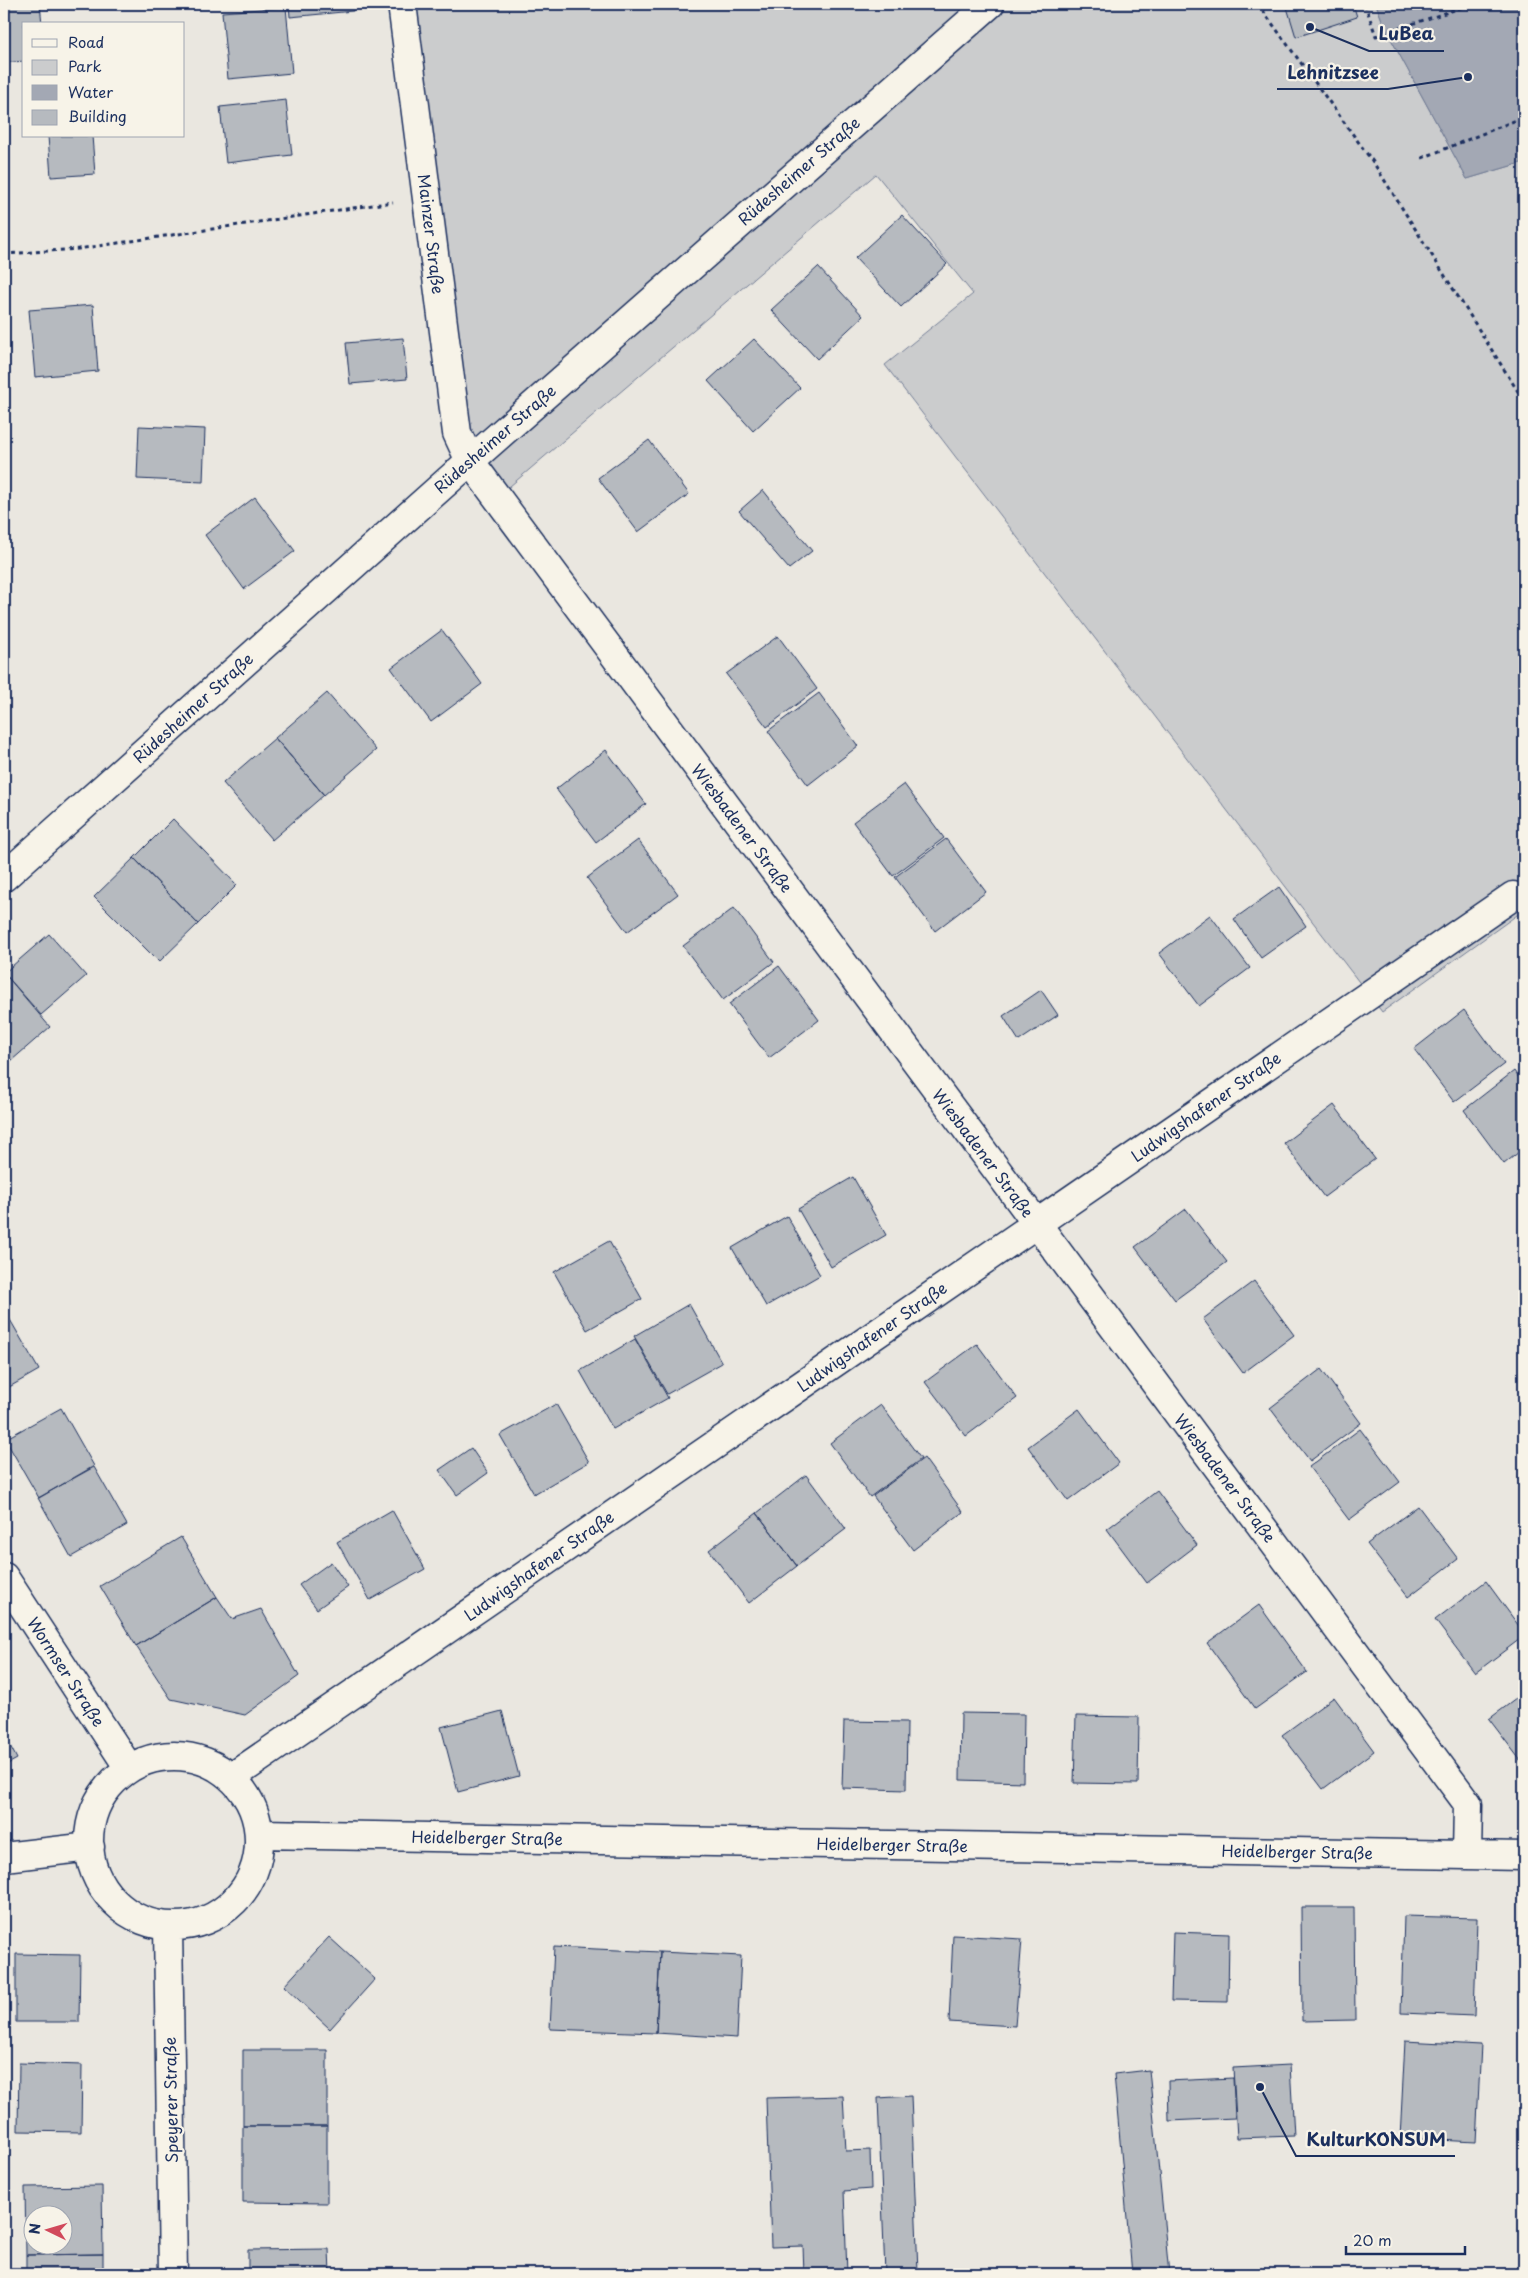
<svg xmlns="http://www.w3.org/2000/svg" width="1528" height="2278" viewBox="0 0 1528 2278" font-family="'Playpen Sans',sans-serif">
  <rect width="100%" height="100%" fill="#eae7e0"/>
  <filter id="ink" filterUnits="userSpaceOnUse"><feTurbulence type="fractalNoise" baseFrequency=".02" numOctaves="2"/><feDisplacementMap in="SourceGraphic" scale="10" xChannelSelector="R" yChannelSelector="G"/><feConvolveMatrix kernelMatrix="1 2 1 2 8 2 1 2 1" color-interpolation-filters="sRGB"/></filter>
  <g filter="url(#ink)">
    <!-- green -->
    <path fill="#cbcccd" stroke="#737e96" d="M395 4H1376L1385 28 1467 179 1524 162V910L1382 1012 885 365 973 294 876 174 489 504 457 432Z"/>
    <!-- water -->
    <path fill="#a3a8b4" stroke="#6d7892" d="M1376 4H1524V162L1467 179 1385 28Z"/>
    <!-- building -->
    <path fill="#b6babf" stroke="#1b2f5e" fill-rule="evenodd" d="M4 4H40L42 24H24V61L4 63Z
      M289 4H352L353 11 290 17Z
      M1286 4H1353L1357 17 1296 37Z
      M286 7 292 73 228 79 222 12Z
      M286 100 292 155 226 163 220 107Z
      M48 136H92L95 174 51 177Z
      M902 215 947 264 901 307 855 258Z
      M818 267 863 316 817 359 771 310Z
      M93 305 98 371 35 377 29 310Z
      M403 338 407 379 350 384 346 343Z
      M754 339 800 388 753 431 708 381Z
      M139 426 205 429 203 482 137 479Z
      M649 440 689 494 638 532 598 478Z
      M763 490 812 551 789 569 739 511Z
      M255 497 295 551 244 589 205 535Z
      M442 630 482 684 431 722 391 668Z
      M778 636 817 689 767 727 726 674Z
      M327 693 376 750 324 795 275 738Z
      M819 693 858 746 808 785 768 731Z
      M275 738 324 795 272 840 223 783Z
      M606 750 646 804 596 842 556 789Z
      M904 784 944 838 893 876 853 822Z
      M173 819 237 885 198 924 134 858Z
      M946 839 986 892 935 931 895 877Z
      M638 840 678 894 627 932 587 878Z
      M134 858 198 924 159 962 94 897Z
      M1279 887 1306 926 1261 958 1234 919Z
      M734 908 774 962 723 1000 683 946Z
      M1210 915 1250 968 1199 1006 1159 953Z
      M49 934 86 976 41 1015 4 973Z
      M779 966 819 1020 769 1058 729 1004Z
      M4 973 50 1027 4 1067Z
      M1041 990 1058 1015 1019 1041 1003 1016Z
      M1464 1010 1504 1064 1454 1102 1414 1049Z
      M1514 1071 1524 1085V1148L1504 1164 1464 1110Z
      M1334 1105 1375 1159 1324 1197 1284 1143Z
      M853 1177 886 1235 831 1267 798 1209Z
      M1186 1209 1227 1262 1175 1300 1135 1247Z
      M787 1216 820 1275 766 1306 732 1248Z
      M609 1241 642 1299 587 1330 554 1272Z
      M1254 1281 1294 1335 1243 1373 1203 1319Z
      M689 1304 722 1363 667 1394 634 1336Z
      M5 1311 39 1370 4 1390V1312Z
      M635 1339 668 1398 613 1429 580 1371Z
      M977 1344 1017 1398 966 1436 925 1382Z
      M1321 1369 1361 1423 1310 1461 1270 1408Z
      M556 1404 589 1462 534 1494 500 1435Z
      M881 1405 921 1459 870 1497 830 1443Z
      M61 1408 94 1466 39 1498 5 1439Z
      M1079 1409 1119 1463 1068 1501 1028 1447Z
      M1360 1429 1400 1482 1349 1520 1309 1467Z
      M471 1448 488 1473 457 1495 439 1470Z
      M924 1458 963 1512 913 1550 873 1496Z
      M94 1467 127 1525 71 1557 38 1498Z
      M806 1475 846 1529 797 1566 757 1513Z
      M1157 1491 1197 1545 1147 1583 1107 1529Z
      M1418 1506 1458 1559 1408 1597 1367 1544Z
      M392 1510 425 1569 370 1600 337 1542Z
      M757 1513 797 1566 749 1603 709 1550Z
      M181 1537 217 1597 136 1646 100 1586Z
      M331 1562 348 1587 317 1609 299 1585Z
      M1486 1581 1524 1633V1636L1475 1673 1435 1620Z
      M217 1597 232 1619 261 1609 299 1676 245 1715 171 1699 136 1646Z
      M1259 1605 1307 1672 1255 1709 1207 1643Z
      M1524 1693V1765L1489 1719Z
      M1334 1697 1374 1751 1323 1789 1282 1735Z
      M502 1711 519 1776 458 1792 441 1727Z
      M961 1713 1024 1714 1023 1782 960 1780Z
      M1076 1716 1139 1717 1138 1784 1074 1783Z
      M844 1721 907 1722 906 1790 842 1788Z
      M4 1734 17 1759 4 1766Z
      M1301 1907H1354L1355 2020 1302 2021Z
      M1404 1916 1477 1918 1474 2016 1401 2013Z
      M1173 1932 1229 1934 1228 2002 1171 2001Z
      M953 1935 1022 1939 1015 2026 949 2022Z
      M329 1937 375 1979 330 2029 284 1986Z
      M554 1947 660 1952 656 2033 550 2029Z
      M660 1952 741 1956 737 2038 656 2033Z
      M16 1954 80 1955 79 2022H16Z
      M1405 2041 1481 2045 1476 2142 1400 2138Z
      M243 2050H327V2126H243Z
      M19 2063 82 2065 81 2132 18 2131Z
      M1290 2065 1294 2136 1237 2138 1233 2068Z
      M1149 2070 1169 2274H1132L1114 2074Z
      M1233 2078 1235 2118 1169 2121 1168 2081Z
      M843 2096 846 2151 870 2150 871 2189 844 2191 847 2274H804L803 2246 771 2247 766 2098Z
      M911 2096 918 2272 885 2274 878 2098Z
      M243 2126H327V2203L243 2202Z
      M102 2186 103 2254 26 2255 25 2187ZM32 2216H62V2246H32Z
      M329 2249 330 2274H248V2250Z
      M103 2254V2274H26V2255Z"/>
    <g fill="none" stroke-linecap="round" stroke-linejoin="round">
      <defs>
        <path id="minor" d="M402 4 457 433 470 461 1468 1804 1467 1855
          M4 877 470 461 990 4
          M4 1577 129 1768
          M89 1841a85 85 0 1 1 170 0a85 85 0 1 1-170 0Z
          M232 1777 1513 896
          M260 1834 1524 1856
          M4 1857 90 1847
          M168 1926 173 2274"/>
      </defs>
      <!-- minor casing -->
      <use href="#minor" stroke="#1b2f5e" stroke-width="31"/>
      <!-- path -->
      <path stroke="#1b2f5e" stroke-width="3" stroke-dasharray="4 4" stroke-linecap="butt" d="M1258 4 1373 162 1524 401
        M1365 4 1376 36 1472 4
        M1422 158 1524 117
        M4 254 78 249 393 202"/>
      <!-- minor -->
      <use href="#minor" stroke="#f7f3e8" stroke-width="28"/>
    </g>
  </g>
  <g text-anchor="middle" stroke-width="4.5" stroke-linejoin="round" paint-order="stroke">
    <!-- street labels -->
    <g font-size="16" fill="#1b2f5e" stroke="#f7f3e8">
      <text transform="translate(799 171) rotate(-41)" y="6">Rüdesheimer Straße</text>
      <text transform="translate(431 234) rotate(83)" y="6">Mainzer Straße</text>
      <text transform="translate(495 439) rotate(-41)" y="6">Rüdesheimer Straße</text>
      <text transform="translate(193 708) rotate(-42)" y="6">Rüdesheimer Straße</text>
      <text transform="translate(742 828) rotate(53)" y="6">Wiesbadener Straße</text>
      <text transform="translate(1206 1107) rotate(-35)" y="6">Ludwigshafener Straße</text>
      <text transform="translate(983 1153) rotate(53)" y="6">Wiesbadener Straße</text>
      <text transform="translate(872 1337) rotate(-35)" y="6">Ludwigshafener Straße</text>
      <text transform="translate(1225 1478) rotate(53)" y="6">Wiesbadener Straße</text>
      <text transform="translate(539 1566) rotate(-35)" y="6">Ludwigshafener Straße</text>
      <text transform="translate(66 1672) rotate(57)" y="6">Wormser Straße</text>
      <text transform="translate(487 1838) rotate(1)" y="6">Heidelberger Straße</text>
      <text transform="translate(892 1845) rotate(1)" y="6">Heidelberger Straße</text>
      <text transform="translate(1297 1852) rotate(1)" y="6">Heidelberger Straße</text>
      <text transform="translate(171 2100) rotate(-91)" y="6">Speyerer Straße</text>
    </g>
  </g>
  <!-- callouts -->
  <path fill="none" stroke="#1b2f5e" stroke-width="2" d="M1310 27L1369 51H1444M1468 77L1388 89H1277M1260 2087L1296 2156H1455"/>
  <g fill="#1b2f5e" stroke="#f7f3e8" stroke-width="2">
    <circle cx="1310" cy="27" r="5"/>
    <circle cx="1468" cy="77" r="5"/>
    <circle cx="1260" cy="2087" r="5"/>
  </g>
  <g font-size="18" text-anchor="middle" font-weight="bold" fill="#1b2f5e" stroke="#f7f3e8" stroke-width="4.5" stroke-linejoin="round" paint-order="stroke">
    <text x="1406" y="40">LuBea</text>
    <text x="1333" y="79">Lehnitzsee</text>
    <text x="1376" y="2146">KulturKONSUM</text>
  </g>
  <!-- margin -->
  <rect width="1528" height="2278" fill="none" stroke="#f7f3e8" stroke-width="20"/>
  <rect x="10" y="10" width="1508" height="2258" fill="none" stroke="#1b2f5e" stroke-width="2" filter="url(#ink)"/>
  <!-- legend -->
  <rect x="22" y="22" width="162" height="115" fill="#f7f3e8" stroke="#9fa5b1"/>
  <rect x="32" y="39" width="25" height="8" fill="#f7f3e8" stroke="#9fa5b1"/>
  <text x="68" y="48" font-size="15" fill="#1b2f5e">Road</text>
  <rect x="32" y="60" width="25" height="15" fill="#cbcccd" stroke="#9fa5b1"/>
  <text x="68" y="72" font-size="15" fill="#1b2f5e">Park</text>
  <rect x="32" y="85" width="25" height="15" fill="#a3a8b4" stroke="#9fa5b1"/>
  <text x="68" y="98" font-size="15" fill="#1b2f5e">Water</text>
  <rect x="32" y="110" width="25" height="15" fill="#b6babf" stroke="#9fa5b1"/>
  <text x="68" y="122" font-size="15" fill="#1b2f5e">Building</text>
  <!-- north arrow -->
  <g transform="translate(48 2230) rotate(275)"><circle r="24" fill="#f7f3e8" stroke="#9fa5b1"/>
  <path d="M0-4L9 19L0 12L-9 19Z" fill="#d1495b"/>
  <text y="-8" font-size="14" font-weight="bold" text-anchor="middle" fill="#1b2f5e">N</text>
  </g>
  <!-- scale -->
  <path d="M1346 2246v8h119v-8" fill="none" stroke="#1b2f5e" stroke-width="2.5"/>
  <text x="1353" y="2246" font-size="15" fill="#1b2f5e" stroke="#f7f3e8" stroke-width="4" paint-order="stroke">20 m</text>
</svg>
